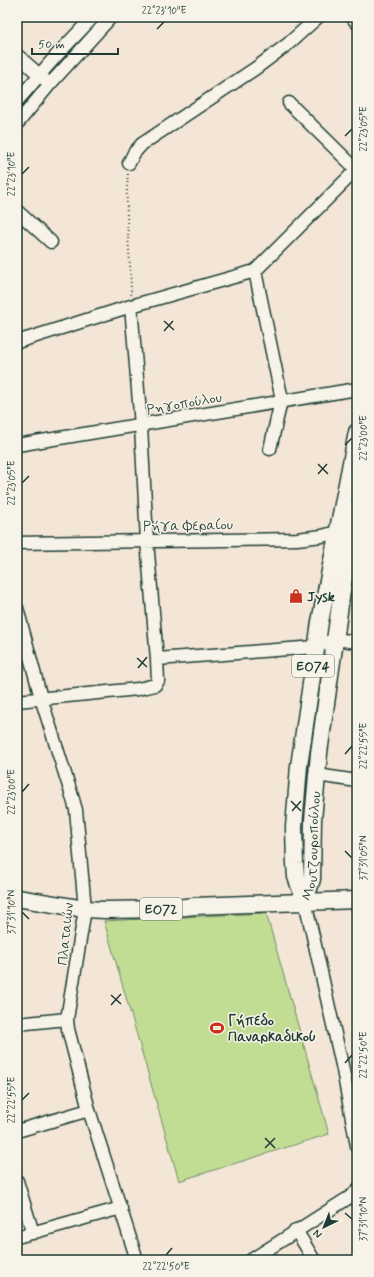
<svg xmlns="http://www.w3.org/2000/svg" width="374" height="1277" viewBox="0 0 374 1277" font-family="Mynerve,sans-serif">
  <rect width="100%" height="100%" fill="#f3e6d7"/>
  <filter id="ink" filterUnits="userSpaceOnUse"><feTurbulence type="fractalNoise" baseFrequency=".025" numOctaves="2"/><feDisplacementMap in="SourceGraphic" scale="8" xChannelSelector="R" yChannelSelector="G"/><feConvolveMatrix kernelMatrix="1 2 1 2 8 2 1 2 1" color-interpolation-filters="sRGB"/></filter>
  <g filter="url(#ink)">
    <!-- green -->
    <path fill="#c1dc93" stroke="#708c64" d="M266 913 329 1134 179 1181 104 921Z"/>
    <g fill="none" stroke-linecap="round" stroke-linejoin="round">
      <defs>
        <path id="minor" d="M352 17 357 23
          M17 55 44 79
          M17 101 56 56 93 17
          M289 103 357 170
          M17 124 50 84 111 17
          M129 163 134 153 142 144 256 68 288 44 318 17
          M17 211 51 242
          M255 271 281 395V401L270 449
          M17 342 131 306
          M17 445 357 389
          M17 543 297 539 322 536 345 530
          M17 608 41 698 72 796 76 810 85 909 67 1019 68 1029 89 1110 137 1260
          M157 659 316 647 335 639 357 642
          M17 701 138 689 155 685 158 681 157 659 147 541 141 426 131 306 255 271 357 169
          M317 775 357 781
          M305 901 342 1065 357 1146
          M17 1024 67 1019
          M17 1131 89 1110
          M17 1181 33 1233
          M296 1230 314 1260
          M17 1237 121 1208
          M251 1260 353 1195 357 1190"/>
        <g id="major">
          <path d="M17 898 85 909 105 910 167 909 195 906 357 900"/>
          <path d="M305 901 296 877 295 864 294 827 299 766 320 622 357 432"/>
          <path id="s1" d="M305 901 312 879 313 820 319 753 343 584 357 508"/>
        </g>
      </defs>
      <!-- minor casing -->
      <use href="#minor" stroke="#1f3d34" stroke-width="15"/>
      <!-- major casing -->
      <use href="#major" stroke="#1f3d34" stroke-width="19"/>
      <!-- path -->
      <path stroke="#1f3d34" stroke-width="2" stroke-dasharray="1 3" stroke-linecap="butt" d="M128 174C124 215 131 255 131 295"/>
      <!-- minor -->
      <use href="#minor" stroke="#f7f3e8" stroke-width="12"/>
      <!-- major -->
      <use href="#major" stroke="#f7f3e8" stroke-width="16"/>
    </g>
  </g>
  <!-- ticks -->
  <path fill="none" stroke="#1f3d34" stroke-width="1.5" d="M157 29 164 22M345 136 352 129M22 174 29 167M164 321 174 330M164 331 173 321M345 445 352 438M318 464 328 474M318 474 327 464M22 483 29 476M137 658 147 667M138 668 147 657M345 754 352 746M22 792 29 784M291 801 301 811M292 811 301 801M345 851 352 858M22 912 29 919M111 995 121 1004M111 1005 121 994M345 1063 352 1055M22 1100 29 1093M265 1138 275 1148M265 1148 275 1138M345 1213 352 1219M166 1255 172 1248"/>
  <!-- icons -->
  <defs>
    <symbol id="shop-bare" viewBox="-9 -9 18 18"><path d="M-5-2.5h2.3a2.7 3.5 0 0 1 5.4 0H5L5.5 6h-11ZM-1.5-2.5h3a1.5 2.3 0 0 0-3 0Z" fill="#c8321e" stroke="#f7f3e8" stroke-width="2.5" paint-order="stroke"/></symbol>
    <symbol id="stadium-bare" viewBox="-9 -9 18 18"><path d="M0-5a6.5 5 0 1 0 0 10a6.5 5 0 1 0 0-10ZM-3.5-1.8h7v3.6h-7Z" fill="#c8321e" stroke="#f7f3e8" stroke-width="2.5" paint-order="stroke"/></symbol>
  </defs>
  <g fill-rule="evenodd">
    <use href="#shop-bare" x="286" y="586" width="20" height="20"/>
    <use href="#stadium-bare" x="207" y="1018" width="20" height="20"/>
  </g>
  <g text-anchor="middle" stroke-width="3" stroke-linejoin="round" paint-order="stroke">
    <!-- shield labels -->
    <g fill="#f7f3e8" stroke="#60746a" stroke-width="1">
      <rect x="292" y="655" width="42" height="22" rx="3"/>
      <rect x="140" y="898" width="42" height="22" rx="3"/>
    </g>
    <g font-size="13" font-weight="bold" fill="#1f3d34">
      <text x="313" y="671">ΕΟ74</text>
      <text x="161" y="914">ΕΟ72</text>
    </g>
    <!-- street labels -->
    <g font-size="14" fill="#1f3d34" stroke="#f7f3e8">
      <text transform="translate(184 403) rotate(-10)" y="5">Ρηγοπούλου</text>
      <text transform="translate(188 525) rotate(-1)" y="5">Ρήγα Φεραίου</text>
      <text dy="5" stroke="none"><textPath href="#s1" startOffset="56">Μουτζουροπούλου</textPath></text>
      <text transform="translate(65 934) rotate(-84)" y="5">Πλαταιών</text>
    </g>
    <!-- poi labels -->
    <g font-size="14" font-weight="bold" fill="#1f3d34" stroke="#f7f3e8" text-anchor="start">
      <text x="307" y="601">Jysk</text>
      <text x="228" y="1025">Γήπεδο<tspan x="228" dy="16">Παναρκαδικού</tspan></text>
    </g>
  </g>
  <!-- margin -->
  <rect width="374" height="1277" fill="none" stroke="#f7f3e8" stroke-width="44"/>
  <!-- north arrow -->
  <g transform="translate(324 1227) rotate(223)" stroke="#f7f3e8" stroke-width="3" paint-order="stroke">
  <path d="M0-3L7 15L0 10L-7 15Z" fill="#1f3d34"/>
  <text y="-6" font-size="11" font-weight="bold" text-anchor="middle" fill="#1f3d34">N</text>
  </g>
  <!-- scale -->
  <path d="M32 48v6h86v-6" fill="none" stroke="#1f3d34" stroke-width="2"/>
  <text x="38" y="48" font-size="12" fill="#1f3d34" stroke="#f7f3e8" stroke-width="3" paint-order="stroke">50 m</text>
  <rect x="22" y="22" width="330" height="1233" fill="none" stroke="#1f3d34" stroke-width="1.5"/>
  <g font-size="10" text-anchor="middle" fill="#1f3d34">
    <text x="164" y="14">22°23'10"E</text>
    <text transform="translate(363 129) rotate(-90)" y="4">22°23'05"E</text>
    <text transform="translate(11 174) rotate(-90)" y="4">22°23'10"E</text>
    <text transform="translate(363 438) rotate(-90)" y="4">22°23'00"E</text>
    <text transform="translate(11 483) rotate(-90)" y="4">22°23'05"E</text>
    <text transform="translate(363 746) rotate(-90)" y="4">22°22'55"E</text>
    <text transform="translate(11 792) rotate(-90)" y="4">22°23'00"E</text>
    <text transform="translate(363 858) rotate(-90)" y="4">37°31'05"N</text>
    <text transform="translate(11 912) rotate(-90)" y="4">37°31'10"N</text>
    <text transform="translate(363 1055) rotate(-90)" y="4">22°22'50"E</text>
    <text transform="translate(11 1100) rotate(-90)" y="4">22°22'55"E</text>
    <text transform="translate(363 1219) rotate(-90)" y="4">37°31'10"N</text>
    <text x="166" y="1270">22°22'50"E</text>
  </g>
</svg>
